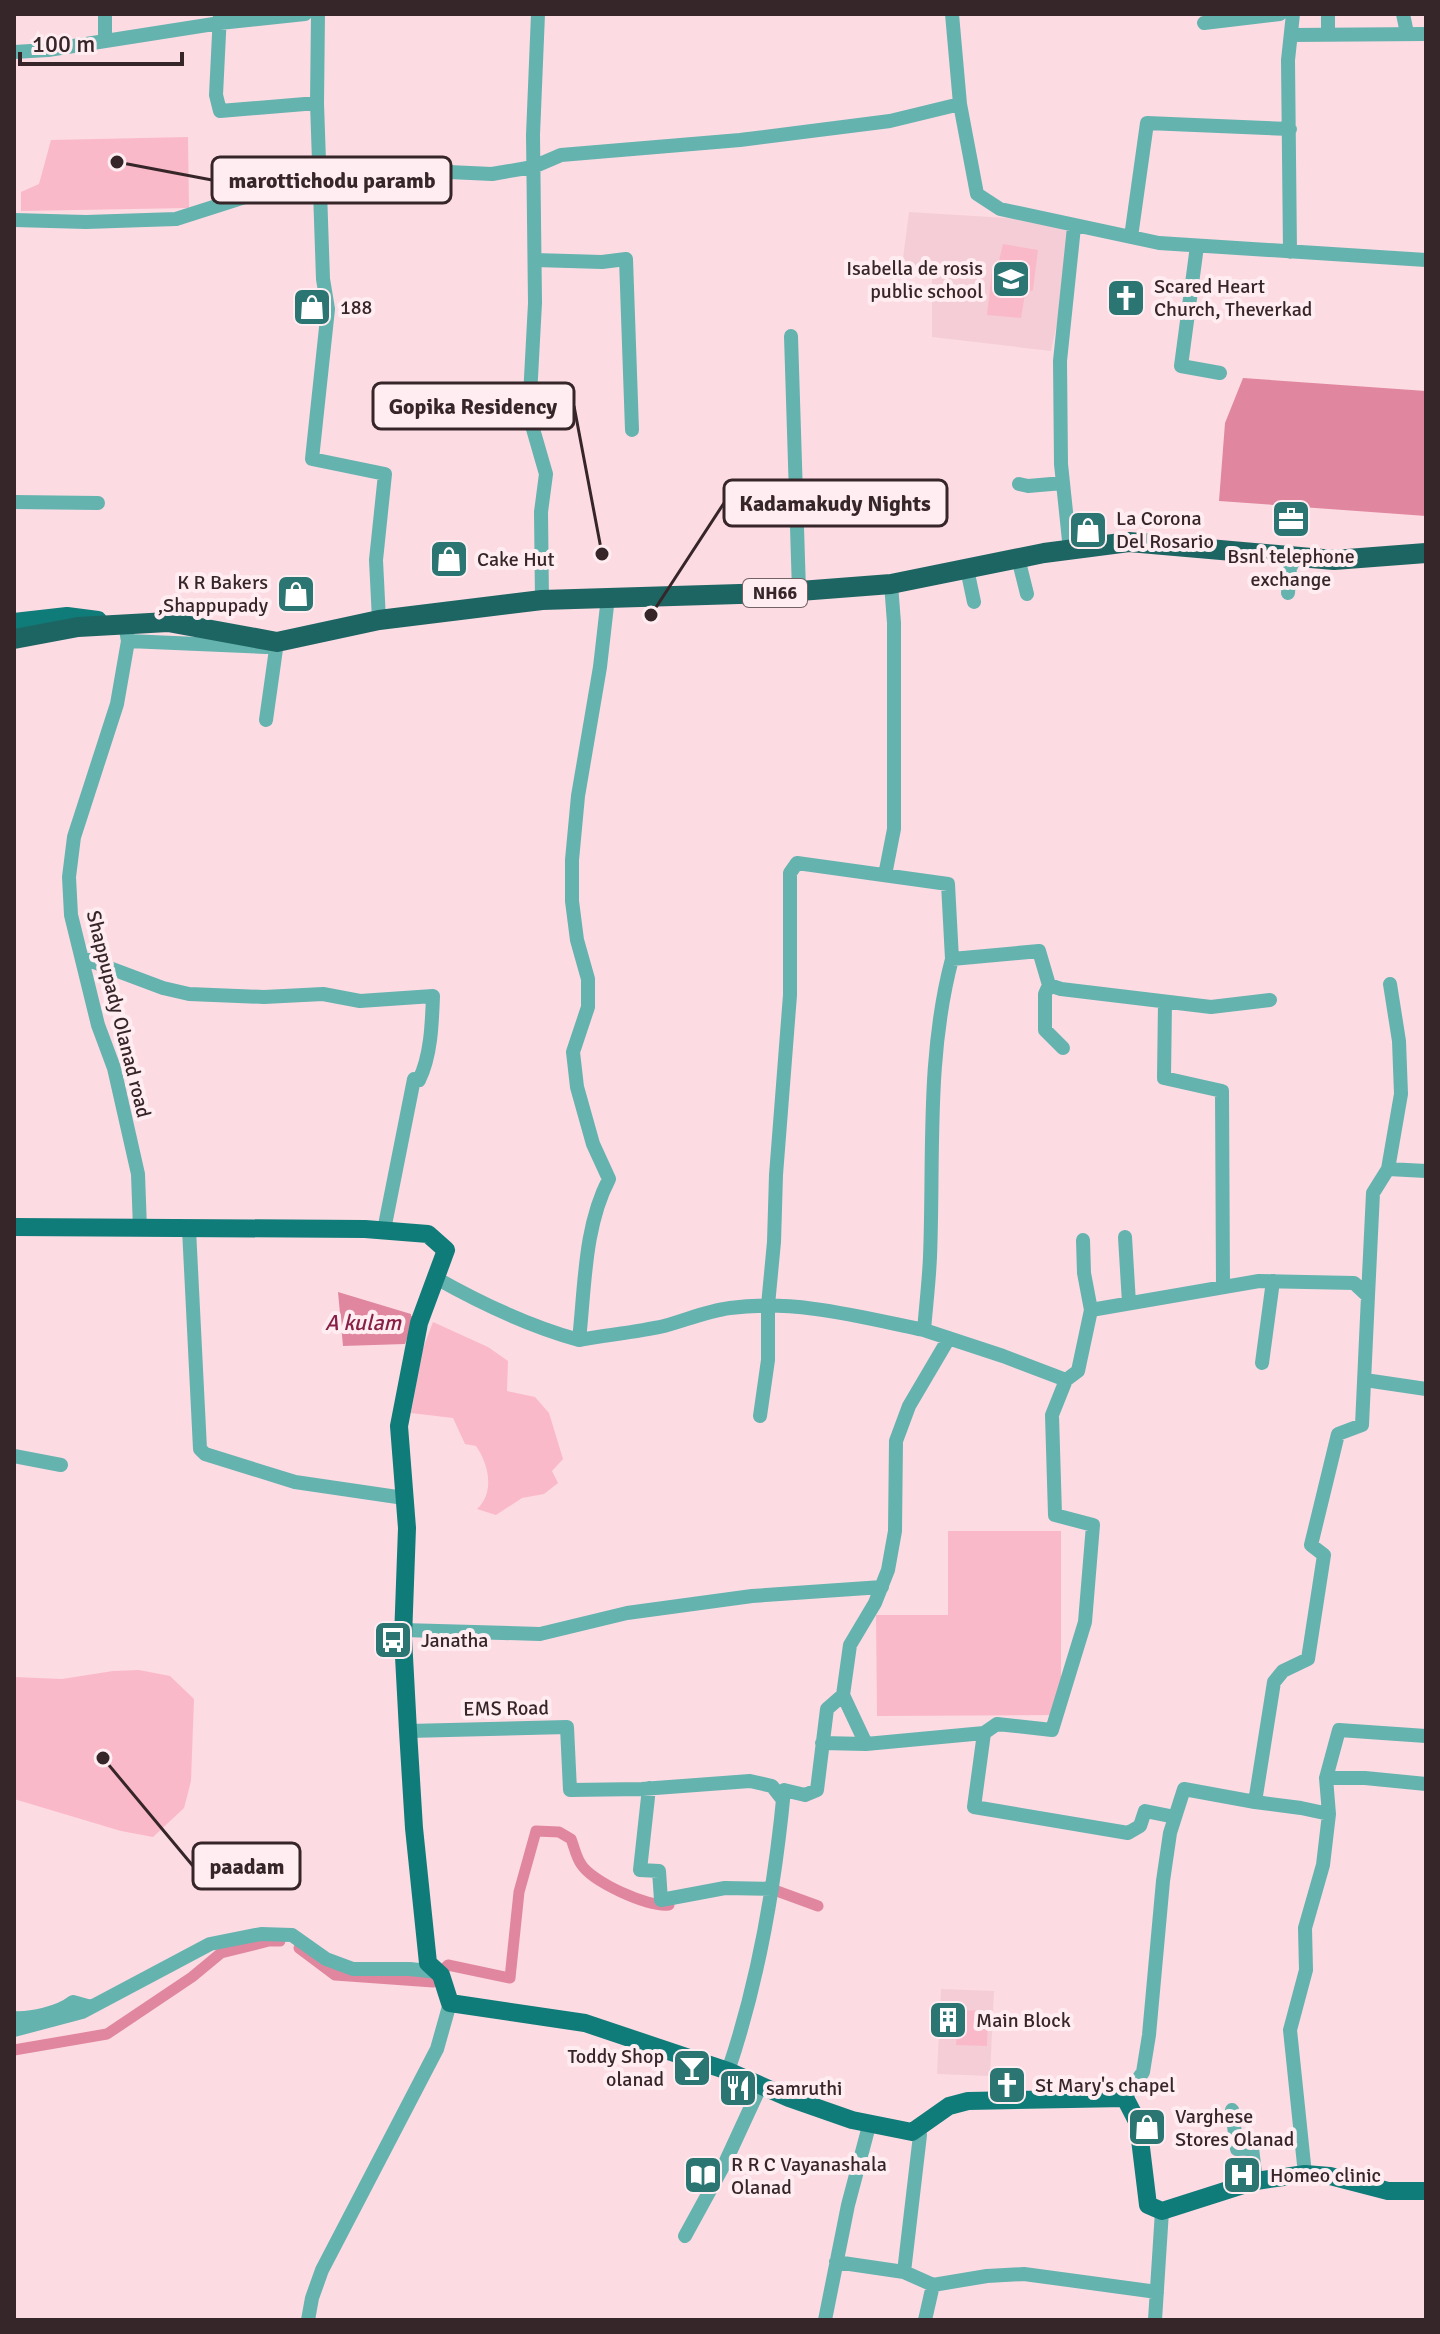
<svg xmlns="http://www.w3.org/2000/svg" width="1440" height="2334" viewBox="0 0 1440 2334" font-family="Signika,sans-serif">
  <rect width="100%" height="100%" fill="#fddbe3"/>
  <!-- built -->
  <path fill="#f5cdd6" d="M909 212 1007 218 1070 230 1064 291 1051 351 932 337V269L902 266Z
    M941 1989 994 1991 990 2076 937 2074Z"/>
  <!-- green -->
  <path fill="#fab9c9" d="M188 137 189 208 21 211V192L39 184 51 140Z
    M1003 244 1038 250 1033 290 1025 294 1021 318 987 315 992 269H997Z
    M433 1322 488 1347 508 1361 507 1391 535 1397 549 1413 563 1459 552 1471 558 1483 544 1494 522 1498 496 1515 477 1509C495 1492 489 1465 476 1446L465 1444 453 1418 411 1413 422 1351Z
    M948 1531H1061V1715L877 1716 876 1615H948Z
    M139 1670 170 1676 194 1699 191 1781 184 1808 153 1837 121 1831 14 1799V1677L62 1679 113 1671Z
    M958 2010 988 2011 987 2046 956 2045Z"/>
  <!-- water -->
  <path fill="#e0879f" d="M1243 378 1426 391V516L1219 501 1225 423Z
    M338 1292 411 1314V1316L415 1317 405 1344 343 1346Z"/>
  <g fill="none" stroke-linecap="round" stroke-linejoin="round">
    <!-- canal -->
    <path stroke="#e0879f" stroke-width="11" d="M766 1887 818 1906
      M299 1948 335 1975 433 1982 436 1979
      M444 1969 448 1965 510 1978 519 1892 536 1831 559 1832 571 1839C574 1846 576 1857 581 1864 592 1882 647 1907 669 1905
      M14 2050 107 2034 192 1977 221 1953 269 1941H280"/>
    <!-- minor -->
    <path stroke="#65b3af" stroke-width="14" d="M105 14V41
      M220 14 216 95 220 111 317 103
      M318 14 317 103 323 279 328 309 312 459 385 474 376 560 379 620
      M538 14 533 135 535 303 529 415 546 474 541 512 542 600
      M952 14 960 104 977 194 1000 209 1159 243 1426 260
      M1328 14V34
      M1403 14 1407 33
      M1204 23 1280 14
      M1291 35 1426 34
      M14 52 48 50 220 23 305 14
      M14 220 86 222 176 219 251 195 313 197 355 175 427 171 492 174 533 167 561 155 740 140 890 121 960 104
      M1131 237 1147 123 1290 129
      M1197 246 1181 366 1220 373
      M1290 252 1288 60 1293 14
      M535 260 602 262 626 259 632 430
      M791 336 799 591
      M1019 484 1028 486 1063 483
      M14 502 98 503
      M1070 550 1061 464 1060 361 1074 227
      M1018 558 1027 594
      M967 569 974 602
      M1288 593 1290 568 1296 556
      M125 624 128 641 117 704 74 837 69 877 71 915 98 1025 114 1068 138 1174 140 1229
      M128 641 266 647
      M266 720 277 642
      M885 875 894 829V623L891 584
      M83 958 163 988 189 994 264 997 323 994 360 1001 433 996C432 1023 431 1056 419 1080L414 1079 384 1230
      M952 959C926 1057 934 1157 930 1257 929 1281 926 1306 924 1330L1003 1356 1066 1380
      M1049 985 1061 989 1211 1007 1270 1000
      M1165 1002 1164 1078 1222 1091 1223 1287
      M1388 1169 1401 1094 1399 1041 1390 984
      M189 1229 200 1449 205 1454 295 1482 404 1498
      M1125 1237 1129 1303
      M1083 1240 1084 1273 1091 1310
      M436 1278C482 1304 528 1326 579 1340 585 1286 584 1227 609 1179L593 1144 577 1087 573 1052 588 1007V979L577 940 572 901V860L578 796 600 667 608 597
      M1368 1296 1373 1193 1388 1169 1426 1171
      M579 1340C607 1335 637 1332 664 1326 686 1320 707 1311 730 1308 795 1299 861 1317 924 1330
      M1262 1363 1273 1281
      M1365 1380 1426 1389
      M760 1416 768 1360V1305L774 1242 776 1175 790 995V873L797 863 948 884 952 959 1039 951 1049 985 1045 994V1030L1063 1048
      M14 1456 61 1465
      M403 1630 540 1634 627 1613 752 1596 882 1587
      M843 1695 866 1744 984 1733 974 1807 1128 1833 1140 1826 1145 1811 1175 1817
      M408 1731 567 1727 570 1790 642 1789 750 1781 772 1786 783 1800
      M984 1733 997 1724 1052 1730 1085 1622 1093 1525 1055 1515 1052 1415 1066 1380 1078 1371 1091 1310 1259 1281 1354 1283 1368 1296 1362 1425 1338 1434 1311 1545 1324 1555 1308 1659 1283 1671 1274 1682 1255 1802 1184 1789 1170 1833 1163 1881 1149 2035 1143 2072 1125 2098
      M822 1743 866 1744
      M1326 1778 1339 1730 1426 1736
      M649 1788 640 1870 659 1871 661 1900 725 1888 772 1889
      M1255 1802 1301 1808 1329 1814 1326 1778H1365L1426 1784
      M14 2018C31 2019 59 2013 73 2002L91 2007
      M14 2030 82 2012 210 1944 261 1934 292 1935 326 1959 353 1969H410L438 1972
      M728 2071C759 1980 775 1885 784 1790L805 1795 817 1790 827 1709 843 1695 850 1645 875 1603 888 1570 895 1531 896 1441 909 1406 949 1338
      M1232 2110 1237 2149 1252 2148 1256 2181
      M1305 2174 1290 2030 1306 1970 1305 1928 1323 1865 1329 1814
      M685 2236 725 2163 761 2085
      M836 2262 904 2272 933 2285 987 2276 1024 2274 1157 2292
      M904 2272 920 2135 912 2132
      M308 2320 312 2298 322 2270 437 2049 450 2003
      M825 2320 848 2205 870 2122
      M925 2320 933 2285
      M1155 2320 1162 2211"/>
    <!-- major -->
    <path stroke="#107c79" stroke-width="18" d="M14 622 67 616 98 620
      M14 1227 365 1229 428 1234 446 1250 419 1323 399 1426 407 1528 403 1638 408 1731 414 1828 428 1963 441 1975 450 2003 585 2023 728 2071 789 2098 852 2120 912 2132 949 2106 968 2101 1125 2098 1138 2123 1148 2205 1162 2211 1256 2181 1305 2174 1330 2176 1388 2191H1426"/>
    <!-- highway -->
    <path stroke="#1d6562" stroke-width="20" d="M14 639 78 627 168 622 277 642 379 620 542 600 774 593 891 584 1044 553 1129 542 1334 560 1426 553"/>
  </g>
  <!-- icons -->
  <defs>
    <symbol id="school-square" viewBox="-11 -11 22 22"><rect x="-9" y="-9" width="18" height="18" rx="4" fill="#2b7572" stroke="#ffedf1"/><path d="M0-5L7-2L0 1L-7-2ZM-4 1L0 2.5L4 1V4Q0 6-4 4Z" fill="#fff"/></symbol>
    <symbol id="church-square" viewBox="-11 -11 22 22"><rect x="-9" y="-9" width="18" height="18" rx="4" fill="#2b7572" stroke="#ffedf1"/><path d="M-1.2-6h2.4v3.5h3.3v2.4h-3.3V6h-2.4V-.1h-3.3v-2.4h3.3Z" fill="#fff"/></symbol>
    <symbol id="shop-square" viewBox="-11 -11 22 22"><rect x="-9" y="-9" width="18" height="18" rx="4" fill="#2b7572" stroke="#ffedf1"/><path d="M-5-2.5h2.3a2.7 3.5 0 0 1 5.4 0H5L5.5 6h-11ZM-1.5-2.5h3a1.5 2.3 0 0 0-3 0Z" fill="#fff"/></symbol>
    <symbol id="office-square" viewBox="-11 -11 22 22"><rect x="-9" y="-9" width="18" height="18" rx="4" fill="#2b7572" stroke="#ffedf1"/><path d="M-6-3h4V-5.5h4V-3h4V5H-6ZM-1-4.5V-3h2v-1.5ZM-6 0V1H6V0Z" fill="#fff"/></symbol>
    <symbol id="bus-square" viewBox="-11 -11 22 22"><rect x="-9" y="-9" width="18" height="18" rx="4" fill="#2b7572" stroke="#ffedf1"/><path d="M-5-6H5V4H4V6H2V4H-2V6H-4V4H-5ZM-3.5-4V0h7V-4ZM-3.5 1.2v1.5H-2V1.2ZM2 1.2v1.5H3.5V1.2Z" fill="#fff"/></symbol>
    <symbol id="building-square" viewBox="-11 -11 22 22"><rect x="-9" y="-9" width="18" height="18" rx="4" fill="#2b7572" stroke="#ffedf1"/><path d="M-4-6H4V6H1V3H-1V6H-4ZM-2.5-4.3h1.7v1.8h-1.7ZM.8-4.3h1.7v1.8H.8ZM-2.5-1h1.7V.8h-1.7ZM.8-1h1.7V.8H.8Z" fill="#fff"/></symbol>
    <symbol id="bar-square" viewBox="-11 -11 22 22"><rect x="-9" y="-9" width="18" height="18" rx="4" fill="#2b7572" stroke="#ffedf1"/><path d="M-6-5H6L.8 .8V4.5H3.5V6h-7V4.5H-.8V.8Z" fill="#fff"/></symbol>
    <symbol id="restaurant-square" viewBox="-11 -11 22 22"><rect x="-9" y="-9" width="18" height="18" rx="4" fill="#2b7572" stroke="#ffedf1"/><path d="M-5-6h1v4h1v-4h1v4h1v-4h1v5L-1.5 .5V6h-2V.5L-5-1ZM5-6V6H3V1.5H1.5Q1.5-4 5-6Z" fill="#fff"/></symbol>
    <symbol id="library-square" viewBox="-11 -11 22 22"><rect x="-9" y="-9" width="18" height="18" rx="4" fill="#2b7572" stroke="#ffedf1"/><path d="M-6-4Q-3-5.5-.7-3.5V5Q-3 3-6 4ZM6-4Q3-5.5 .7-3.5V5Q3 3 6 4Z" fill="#fff"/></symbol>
    <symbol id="hospital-square" viewBox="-11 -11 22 22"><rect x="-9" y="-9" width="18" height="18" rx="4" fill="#2b7572" stroke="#ffedf1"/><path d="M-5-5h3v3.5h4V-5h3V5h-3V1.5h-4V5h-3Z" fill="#fff"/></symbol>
  </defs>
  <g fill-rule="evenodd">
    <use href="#school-square" x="989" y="257" width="44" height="44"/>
    <use href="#church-square" x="1104" y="276" width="44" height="44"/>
    <use href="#shop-square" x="290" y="285" width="44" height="44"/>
    <use href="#office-square" x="1269" y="497" width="44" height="44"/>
    <use href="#shop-square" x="1066" y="508" width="44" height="44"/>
    <use href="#shop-square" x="427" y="537" width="44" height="44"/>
    <use href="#shop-square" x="274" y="572" width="44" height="44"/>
    <use href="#bus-square" x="371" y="1618" width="44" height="44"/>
    <use href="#building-square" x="926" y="1998" width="44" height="44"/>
    <use href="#bar-square" x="670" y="2046" width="44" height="44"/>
    <use href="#church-square" x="985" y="2063" width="44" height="44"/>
    <use href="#restaurant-square" x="716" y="2066" width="44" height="44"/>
    <use href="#shop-square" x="1125" y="2105" width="44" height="44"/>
    <use href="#library-square" x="681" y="2153" width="44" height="44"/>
    <use href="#hospital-square" x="1220" y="2153" width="44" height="44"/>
  </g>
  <g text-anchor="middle" stroke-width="8" stroke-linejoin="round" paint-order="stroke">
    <!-- shield labels -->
    <rect fill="#ffedf1" stroke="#726266" stroke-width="2" x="743" y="579" width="64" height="28" rx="6"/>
    <g font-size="18" font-weight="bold" fill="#36262a">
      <text x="775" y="599">NH66</text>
    </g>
    <!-- poi labels -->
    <g font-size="20" fill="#36262a" stroke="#ffedf1" text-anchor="start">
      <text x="983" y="275" text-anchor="end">Isabella de rosis<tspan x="983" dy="23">public school</tspan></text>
      <text x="1154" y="293">Scared Heart<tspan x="1154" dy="23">Church, Theverkad</tspan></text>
      <text x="340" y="314">188</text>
      <text x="1116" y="525">La Corona<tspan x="1116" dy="23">Del Rosario</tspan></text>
      <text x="1291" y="563" text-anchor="middle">Bsnl telephone<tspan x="1291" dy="23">exchange</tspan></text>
      <text x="477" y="566">Cake Hut</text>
      <text x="268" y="589" text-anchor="end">K R Bakers<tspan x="268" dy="23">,Shappupady</tspan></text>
      <text x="421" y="1647">Janatha</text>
      <text x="976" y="2027">Main Block</text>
      <text x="664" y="2063" text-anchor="end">Toddy Shop<tspan x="664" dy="23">olanad</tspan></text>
      <text x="1035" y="2092">St Mary's chapel</text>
      <text x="766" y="2095">samruthi</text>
      <text x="1175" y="2123">Varghese<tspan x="1175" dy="23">Stores Olanad</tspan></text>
      <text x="731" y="2171">R R C Vayanashala<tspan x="731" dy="23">Olanad</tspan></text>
      <text x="1270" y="2182">Homeo clinic</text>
    </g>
    <!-- street labels -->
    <g font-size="20" fill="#36262a" stroke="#ffedf1">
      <text transform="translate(119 1014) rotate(76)" y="7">Shappupady Olanad road</text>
      <text transform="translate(506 1708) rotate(-1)" y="7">EMS Road</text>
    </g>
    <!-- water labels -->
    <g font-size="22" font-style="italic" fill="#881f47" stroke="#ffedf1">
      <text x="363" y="1330">A kulam</text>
    </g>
  </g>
  <!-- callouts -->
  <path fill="none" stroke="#36262a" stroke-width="3" d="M117 162L212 180M602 554L574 406M651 615L724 503M103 1758L193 1866"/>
  <g fill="#36262a" stroke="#ffedf1" stroke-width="3">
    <circle cx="117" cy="162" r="8"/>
    <circle cx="602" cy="554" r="8"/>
    <circle cx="651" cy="615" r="8"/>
    <circle cx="103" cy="1758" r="8"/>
  </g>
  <g fill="#ffedf1" stroke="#36262a" stroke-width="3">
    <rect x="212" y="157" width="239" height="46" rx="8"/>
    <rect x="373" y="383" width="201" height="46" rx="8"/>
    <rect x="724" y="480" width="223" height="46" rx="8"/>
    <rect x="193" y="1843" width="107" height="46" rx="8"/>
  </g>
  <g font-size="22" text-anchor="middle" font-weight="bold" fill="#36262a">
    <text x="332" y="188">marottichodu paramb</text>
    <text x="473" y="414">Gopika Residency</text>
    <text x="835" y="511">Kadamakudy Nights</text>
    <text x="247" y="1874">paadam</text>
  </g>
  <!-- border -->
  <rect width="1440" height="2334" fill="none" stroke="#36262a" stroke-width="32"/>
  <!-- scale -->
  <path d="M20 52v12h162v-12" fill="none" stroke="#36262a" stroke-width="4"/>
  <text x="32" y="52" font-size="24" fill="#36262a" stroke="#ffedf1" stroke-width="6" paint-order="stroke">100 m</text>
</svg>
